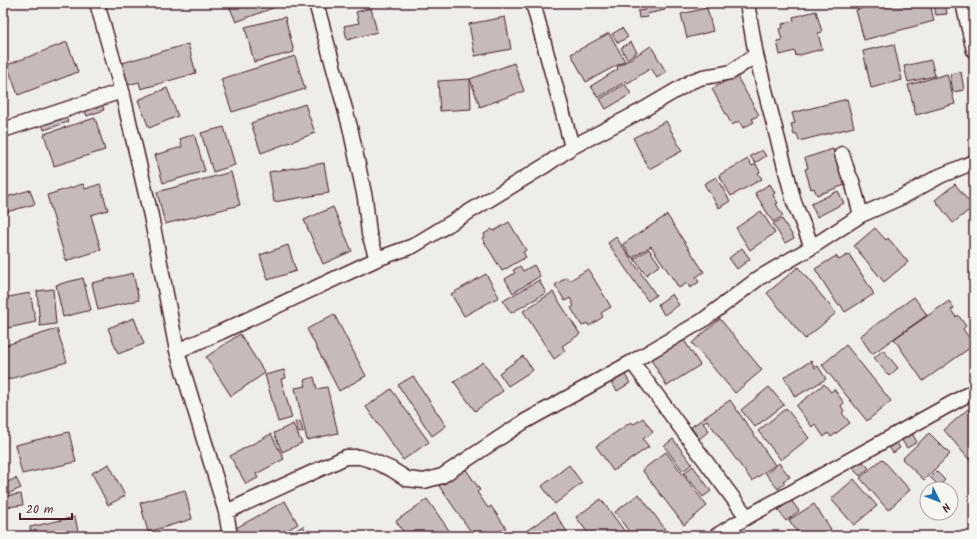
<svg xmlns="http://www.w3.org/2000/svg" width="977" height="539" viewBox="0 0 977 539" font-family="Kalam,sans-serif">
  <rect width="100%" height="100%" fill="#efedea"/>
  <filter id="ink" filterUnits="userSpaceOnUse"><feTurbulence type="fractalNoise" baseFrequency=".025" numOctaves="2"/><feDisplacementMap in="SourceGraphic" scale="8" xChannelSelector="R" yChannelSelector="G"/><feConvolveMatrix kernelMatrix="1 2 1 2 8 2 1 2 1" color-interpolation-filters="sRGB"/></filter>
  <g filter="url(#ink)">
    <!-- building -->
    <path fill="#c6babb" stroke="#4a1f2b" d="M228 3H277L278 6 236 22Z
      M638 3H664L665 10 647 14 648 17 639 18 638 11 645 10V7L639 8Z
      M881 3H930L934 21 864 40 856 10Z
      M939 3H945L947 14 936 15 934 4Z
      M371 8 377 32 347 40 344 26 359 23 356 12Z
      M707 8 713 31 687 38 681 14Z
      M816 11 822 32 818 33 822 49 796 56 795 51 780 55 777 41 782 40 779 29 783 28 782 24 794 21 793 17Z
      M285 17 294 52 254 62 245 27Z
      M505 17 511 49 475 56 469 24Z
      M622 28 628 37 618 43 612 34Z
      M609 33 625 61 586 82 571 54Z
      M67 42 78 72 18 95 7 65Z
      M631 42 637 52 627 59 621 48Z
      M188 44 196 73 141 89 139 82 128 85 122 63Z
      M894 44 902 80 871 88 863 51Z
      M651 46 666 72 657 78 651 68 628 83 626 81 598 98 591 86 618 69 617 67Z
      M295 56 305 89 232 112 221 79Z
      M931 60 935 76 908 82 904 66Z
      M514 63 524 91 480 107 470 79Z
      M961 72 964 90 953 92 950 74Z
      M947 74 955 104 916 115 908 85Z
      M736 75 759 115 752 119 754 122 743 128 739 121 732 125 712 89Z
      M470 79 471 109 440 111 438 81Z
      M625 84 631 94 606 109 600 99Z
      M167 88 178 116 149 128 138 100Z
      M847 99 854 127 799 141 797 134 794 135 791 124 795 123 792 113Z
      M101 101 104 110 87 116 83 107Z
      M305 104 315 133 261 153 251 123Z
      M65 115 68 122 44 130 42 123Z
      M95 118 105 150 54 166 44 134Z
      M666 121 682 151 649 169 633 138Z
      M224 127 235 165 213 172 201 133Z
      M194 134 205 171 163 183 155 155 182 147 180 139Z
      M833 149 845 185 817 195 814 188 811 189 805 169 808 168 805 158Z
      M762 150 766 156 755 163 750 156Z
      M748 159 752 166 756 164 760 172 758 173 762 179 731 196 719 175Z
      M324 163 329 193 274 202 269 172Z
      M231 172 240 205 165 224 157 192Z
      M716 177 730 201 719 208 704 184Z
      M83 184 85 189 100 184 108 210 91 215 101 250 66 261 47 195Z
      M770 184 775 193 773 195 778 203 776 204 783 216 773 222 755 193Z
      M955 184 973 207 953 223 935 200Z
      M30 190 35 204 3 213V198Z
      M838 191 844 203 817 217 811 204Z
      M333 207 352 251 323 264 304 220Z
      M761 211 775 233 750 250 736 228Z
      M667 215 704 272 696 277 699 282 690 288 687 283 679 288 651 246 632 258 623 244Z
      M782 219 794 238 785 243 773 224Z
      M509 222 526 250 523 252 526 257 502 271 482 238 485 237 484 234 492 229 494 231Z
      M875 228 886 240 888 238 908 262 884 282 854 246Z
      M616 237 656 295 648 301 608 243Z
      M288 245 296 271 268 280 260 255Z
      M742 248 750 259 737 269 729 258Z
      M649 249 660 265 646 275 634 259Z
      M849 254 874 294 845 312 840 304 838 305 815 269 836 256 839 260Z
      M534 265 540 276 513 293 505 279 515 273 513 270 520 266 523 271Z
      M798 267 836 313 805 339 767 293Z
      M588 269 611 307 601 313 603 317 589 326 587 323 582 326 571 308 574 306 570 298 565 301 555 285 567 277 569 281Z
      M133 273 139 300 98 310 92 283Z
      M486 274 499 297 464 316 451 294Z
      M83 278 91 310 63 317 56 285Z
      M539 280 546 293 511 313 503 301Z
      M53 289 56 324 40 326 37 291Z
      M553 292 580 334 562 346 565 351 554 359 523 311Z
      M30 293 36 322 3 329V298Z
      M672 294 679 305 664 315 658 304Z
      M914 297 927 315 872 354 860 336Z
      M949 301 954 308 951 310 956 317 958 315 966 326 963 329 974 345 923 381 894 339Z
      M334 314 366 376 339 391 307 329Z
      M134 318 144 344 118 354 108 328Z
      M720 319 762 370 735 393 692 343Z
      M57 329 67 362 3 381V346Z
      M240 334 265 373 231 396 206 357Z
      M682 337 700 365 667 386 650 358Z
      M846 345 891 401 867 421 822 365Z
      M883 350 898 368 889 376 874 358Z
      M523 356 533 370 508 386 499 373Z
      M811 361 815 368 818 366 826 379 795 397 784 377Z
      M483 362 503 391 475 411 454 382Z
      M284 370 286 378 281 379 292 418 278 422 265 375Z
      M624 373 630 383 617 391 611 382Z
      M413 376 446 426 432 436 398 385Z
      M314 377 317 389 327 387 338 433 307 440 295 388 306 386 304 380Z
      M824 384 831 392 834 389 844 403 841 406 844 411 842 413 850 423 831 437 828 433 824 437 815 424 812 427 796 406Z
      M769 387 784 405 755 427 741 410Z
      M391 389 429 442 403 460 366 407Z
      M730 400 775 465 752 481 707 420 703 423 709 431 699 439 691 427Z
      M786 408 809 438 781 460 758 431Z
      M968 409 974 416 973 464 944 430Z
      M643 418 653 432 643 439 649 447 613 471 596 446 631 422 634 424Z
      M300 421 303 432 299 433 295 422Z
      M293 424 302 443 282 452 274 433Z
      M910 430 917 442 907 448 899 436Z
      M69 432 76 462 22 474 15 445Z
      M929 433 950 454 924 480 902 459Z
      M271 434 284 459 256 474 258 478 246 484 230 456Z
      M673 439 692 464 683 471 664 446Z
      M895 440 900 448 893 453 888 445Z
      M666 452 707 506 684 525 642 470Z
      M882 459 910 490 888 510 860 478Z
      M861 460 869 468 860 476 852 468Z
      M779 463 790 477 783 481 785 483 778 489 766 474Z
      M109 464 125 496 108 505 92 473Z
      M569 465 582 483 555 504 542 486Z
      M693 466 711 491 703 497 684 473Z
      M465 468 480 490 477 492 488 508 491 506 506 528 495 536H474L439 486Z
      M936 471 945 480 939 486 930 477Z
      M16 478 21 488 3 496V484Z
      M854 479 877 506 854 525 831 499Z
      M185 490 192 519 148 532 140 503Z
      M21 494 23 505 7 507 5 496Z
      M639 494 665 529 656 536H632L615 512Z
      M427 499 453 536H406L396 521Z
      M601 499 628 536H590L576 517Z
      M791 500 799 511 786 521 778 510Z
      M285 501 298 524 277 536H241L236 528Z
      M814 504 831 529 820 536H800L789 520Z
      M554 512 570 536H530L526 531Z
      M75 517 79 536H31L30 527Z
      M303 526 309 536H286Z"/>
    <g fill="none" stroke-linecap="round" stroke-linejoin="round">
      <defs>
        <path id="street" d="M97 3 122 91 151 216 177 351 226 512 230 536
          M316 3 350 127 365 198 369 234 377 259
          M533 3 572 147
          M747 3 756 55 794 202 812 247
          M963 3 974 51
          M3 130 122 91
          M842 154 848 173 852 181 861 215
          M177 351 221 332 377 259 413 246 546 165 572 147 641 111 692 81 703 77 716 75 731 72 756 55
          M632 362 747 517
          M226 512 346 457H360L373 461 391 469 407 479 424 481 442 476 522 423 632 362 702 321 759 278 812 247 861 215 902 197 940 176 974 162
          M716 536 747 517 974 391"/>
      </defs>
      <!-- street casing -->
      <use href="#street" stroke="#4a1f2b" stroke-width="17"/>
      <!-- street -->
      <use href="#street" stroke="#f6f6f2" stroke-width="14"/>
    </g>
  </g>
  <!-- margin -->
  <rect width="977" height="539" fill="none" stroke="#f6f6f2" stroke-width="16"/>
  <rect x="8" y="8" width="961" height="523" fill="none" stroke="#4a1f2b" stroke-width="1.5" filter="url(#ink)"/>
  <!-- north arrow -->
  <g transform="translate(939 501) rotate(133)"><circle r="19" fill="#f6f6f2" stroke="#b1a0a2"/>
  <path d="M0-3L7 15L0 10L-7 15Z" fill="#1f6fb2"/>
  <text y="-6" font-size="11" font-weight="bold" text-anchor="middle" fill="#4a1f2b">N</text>
  </g>
  <!-- scale -->
  <path d="M20 513v6h52v-6" fill="none" stroke="#4a1f2b" stroke-width="2"/>
  <text x="26" y="513" font-size="12" fill="#4a1f2b" stroke="#f6f6f2" stroke-width="3" paint-order="stroke">20 m</text>
</svg>
